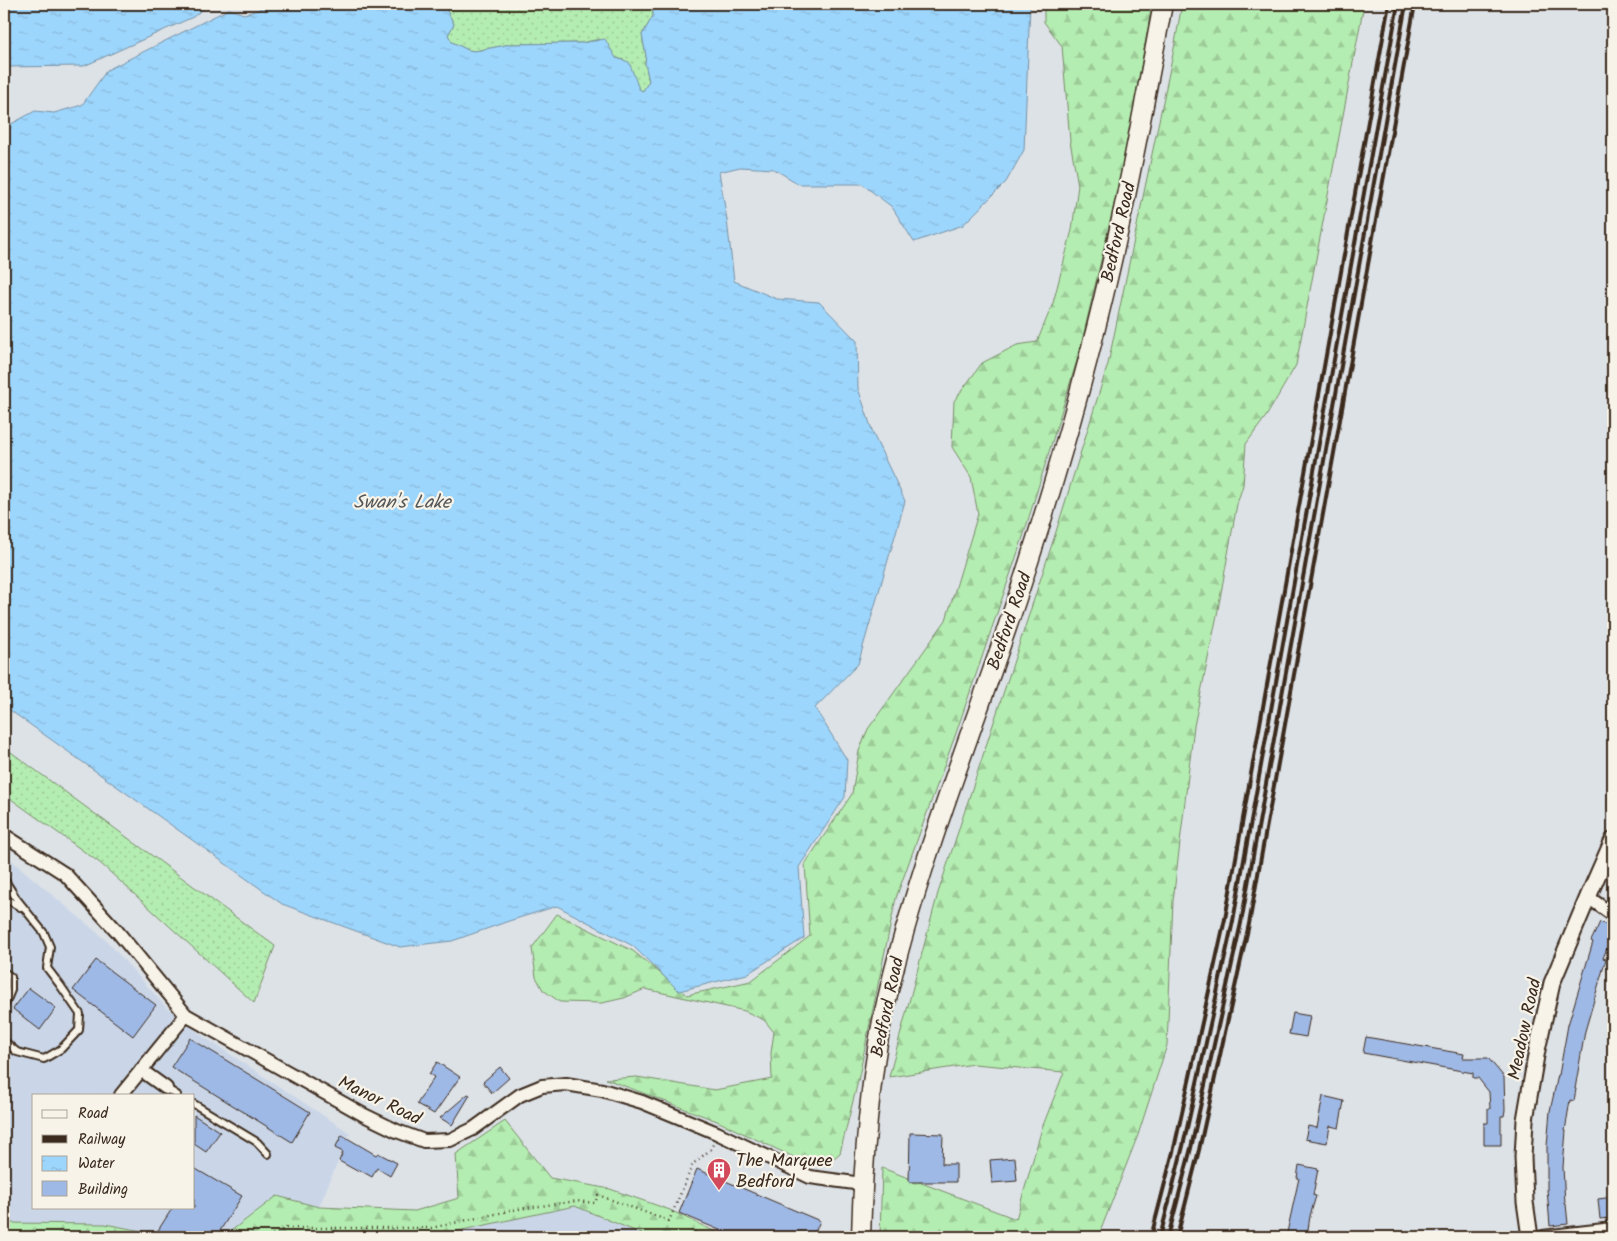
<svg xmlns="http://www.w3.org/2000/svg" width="1617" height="1241" viewBox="0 0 1617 1241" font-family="Kalam,sans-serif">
  <defs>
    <pattern id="grass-dots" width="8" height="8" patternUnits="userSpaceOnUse" patternTransform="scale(1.25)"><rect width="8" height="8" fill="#b4edb1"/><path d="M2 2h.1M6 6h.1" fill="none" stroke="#9ccb98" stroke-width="1.8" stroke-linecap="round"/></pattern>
    <pattern id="forest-firs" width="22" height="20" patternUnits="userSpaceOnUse" patternTransform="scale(1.25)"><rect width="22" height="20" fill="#b4edb1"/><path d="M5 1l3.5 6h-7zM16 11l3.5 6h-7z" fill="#9ccb98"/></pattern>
    <pattern id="water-ripples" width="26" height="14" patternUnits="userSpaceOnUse" patternTransform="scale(1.25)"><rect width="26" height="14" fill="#9dd6fd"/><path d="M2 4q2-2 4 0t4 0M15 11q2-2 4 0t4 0" fill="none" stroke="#88b8d8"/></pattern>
  </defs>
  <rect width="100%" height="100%" fill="#dde2e7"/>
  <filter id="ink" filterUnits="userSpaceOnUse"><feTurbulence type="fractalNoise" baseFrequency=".02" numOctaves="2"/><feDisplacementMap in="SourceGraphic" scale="10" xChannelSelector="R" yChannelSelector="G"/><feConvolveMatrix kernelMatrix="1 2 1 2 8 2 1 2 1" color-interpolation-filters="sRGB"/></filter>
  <g filter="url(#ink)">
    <!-- built -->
    <path fill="#cad6e7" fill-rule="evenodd" d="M4 854 107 941 166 1007 204 1037 350 1133 319 1207 277 1196 223 1237H173L105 1224 7 1223 4 1228ZM34 1095H194V1207H34Z
      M575 1206 649 1237H282L288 1234 429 1237Z"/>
    <!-- grass -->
    <path fill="url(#grass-dots)" stroke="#788c68" d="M446 4H653V16L642 35 646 56 645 63 649 81 643 91 639 89 624 60 616 58 600 39 581 43 511 44 475 51 468 50 452 42 448 35 454 24 446 9Z
      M4 747 275 946 254 1003 100 863 4 794Z"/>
    <!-- forest -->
    <path fill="url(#forest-firs)" stroke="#788c68" d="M1044 4H1152L1126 154 1079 354 1022 540 955 736 896 898 858 1081 840 1153 826 1165 804 1162 717 1121 606 1079 637 1077 715 1090 772 1079 771 1053 774 1032 764 1020 745 1011 645 989 624 998 602 1003 560 1002 543 990 536 977 532 948 557 914 633 951 687 995 751 981 810 936 805 864 852 794 859 751 868 729 946 620 978 514 971 477 952 447 954 401 982 363 1017 345 1037 342 1053 303 1072 230 1078 185 1070 141 1062 46 1044 22Z
      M1182 4H1364L1296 365 1267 415 1246 444 1243 485 1237 504 1217 615 1194 726 1173 901 1167 1045 1138 1135 1098 1237H880L882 1168 1016 1219 1042 1128 1064 1072 974 1064 889 1077 938 893 1055 535 1108 364 1173 54Z
      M505 1121 550 1178 610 1189 670 1210 726 1237H649L575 1206 429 1237 288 1234 282 1237H223L277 1196 319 1207 415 1211 459 1198 456 1154Z
      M7 1223 105 1224 173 1237H4V1228Z"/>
    <!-- water -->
    <path fill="url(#water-ripples)" stroke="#7691a4" d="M4 4H209L193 17 84 66 4 67Z
      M261 4H446V9L454 24 448 35 452 42 468 50 475 51 511 44 581 43 605 39 616 58 629 62 639 89 643 91 649 81 645 63 646 56 642 35 653 16V4H1030L1024 150 1006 182 963 225 914 242 892 207 862 184H799L774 169 740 167 719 172 727 220 734 281 777 299 819 302 857 341 858 388 874 436 905 501 858 664 815 708 847 760 845 797 799 867 804 938 747 974 679 991 633 946 557 906 509 921 452 941 400 947 282 904 4 706V128L35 111 54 113 82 105 107 70 229 9 244 14 261 9Z"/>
    <!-- building -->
    <path fill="#9fb9e6" stroke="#3b2a1e" d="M1600 922 1613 928V934L1603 958 1606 959 1585 1031 1575 1089H1576L1574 1101 1570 1100 1565 1131H1566L1563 1167 1565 1204H1566L1568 1224 1550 1226 1547 1189V1146L1550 1111 1558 1075H1559L1568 1025 1593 942 1591 941Z
      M96 960 156 1005 133 1036 73 990Z
      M29 988 56 1008 40 1030 13 1009Z
      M1293 1013 1310 1016 1306 1037 1289 1034Z
      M1366 1037 1464 1054 1463 1058H1488L1504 1077 1505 1110 1504 1116H1501V1145H1484V1123H1488V1109H1490L1489 1092 1478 1078H1473V1073L1363 1053Z
      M190 1038 310 1112 292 1142 171 1067Z
      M437 1062 460 1077 434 1114 417 1104 434 1077 429 1074Z
      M500 1067 509 1078 492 1093 483 1082Z
      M468 1094 470 1095 452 1125 440 1118Z
      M1323 1096 1344 1101 1339 1128 1330 1126 1327 1143 1305 1139 1308 1126 1317 1128Z
      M194 1115 220 1132 206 1152 194 1144Z
      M910 1133 943 1134 942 1164H956V1182H909Z
      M342 1135 376 1155 378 1153 397 1163 390 1176 377 1168 372 1177 358 1169 357 1171 339 1161 343 1152 335 1148Z
      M1015 1158 1017 1181 992 1183 990 1160Z
      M1299 1165 1318 1169 1313 1195 1316 1196 1310 1216 1307 1237H1286L1299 1178H1297Z
      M194 1168 242 1196 216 1237H185L157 1232 173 1207H194Z
      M697 1169 820 1221 813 1237H736L679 1213Z
      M1613 1197V1218L1600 1219 1598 1199Z"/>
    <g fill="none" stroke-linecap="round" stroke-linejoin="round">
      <defs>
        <path id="service" d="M4 879 16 898 44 933 50 947 47 968 60 985 80 1014 79 1030 61 1049 44 1059 17 1052 4 1041
          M4 898 20 907
          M4 972 11 977V990L4 1007
          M166 1088 177 1095
          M194 1104 257 1142 268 1154"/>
        <path id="minor" d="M4 835 65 874 117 931 186 1015 364 1115 397 1131 424 1141 450 1140 473 1129 520 1095 542 1086 566 1084 602 1090 642 1102 717 1133 810 1177 862 1184
          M1588 897 1613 915
          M141 1070 166 1088
          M121 1095 186 1015
          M1543 1237 1613 1229"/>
        <path id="tertiary" d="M1530 1237 1525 1202 1523 1157 1525 1120 1537 1050 1552 983 1588 897 1613 840"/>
        <path id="secondary" d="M861 1237C863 1165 868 1092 882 1021 916 862 982 712 1030 558 1060 464 1087 369 1109 274 1130 184 1146 94 1163 4"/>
      </defs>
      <!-- service casing -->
      <use href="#service" stroke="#3b2a1e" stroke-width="10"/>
      <!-- minor casing -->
      <use href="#minor" stroke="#3b2a1e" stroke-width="16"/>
      <!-- tertiary casing -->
      <use href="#tertiary" stroke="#3b2a1e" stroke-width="19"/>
      <!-- secondary casing -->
      <use href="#secondary" stroke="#3b2a1e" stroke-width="21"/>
      <!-- path -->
      <path stroke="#3b2a1e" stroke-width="2.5" stroke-dasharray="1 4" stroke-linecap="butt" d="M268 1237 286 1228H431L518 1209 577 1201 595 1203 598 1195 669 1221 693 1164 711 1149 713 1144"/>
      <!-- service -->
      <use href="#service" stroke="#f7f3e8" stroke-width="6"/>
      <!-- minor -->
      <use href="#minor" stroke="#f7f3e8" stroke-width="12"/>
      <!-- tertiary -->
      <use href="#tertiary" stroke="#f7f3e8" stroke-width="15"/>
      <!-- secondary -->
      <use href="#secondary" stroke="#f7f3e8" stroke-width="18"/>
      <!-- rail -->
      <path stroke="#3b2a1e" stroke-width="4" d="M1151 1237 1175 1144 1225 919 1389 4
        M1160 1237 1183 1146 1233 921 1398 4
        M1168 1237 1191 1148 1241 923 1406 4
        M1177 1237 1199 1150 1249 924 1415 4"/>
    </g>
  </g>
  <!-- icons -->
  <defs>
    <symbol id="building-pin" viewBox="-11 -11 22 30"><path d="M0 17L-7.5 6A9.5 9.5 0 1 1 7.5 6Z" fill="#d1495b" stroke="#f7f3e8"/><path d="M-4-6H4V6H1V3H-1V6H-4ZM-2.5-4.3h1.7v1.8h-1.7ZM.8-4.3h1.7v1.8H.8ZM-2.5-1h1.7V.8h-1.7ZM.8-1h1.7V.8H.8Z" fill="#fff"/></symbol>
  </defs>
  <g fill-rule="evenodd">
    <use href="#building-pin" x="705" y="1156" width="28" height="38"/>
  </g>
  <g text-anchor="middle" stroke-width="4.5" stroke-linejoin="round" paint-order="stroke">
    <!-- street labels -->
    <g font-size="18" fill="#3b2a1e" stroke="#f7f3e8">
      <text transform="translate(1118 232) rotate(-77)" y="6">Bedford Road</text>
      <text transform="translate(1009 621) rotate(-71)" y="6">Bedford Road</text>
      <text transform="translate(887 1007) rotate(-78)" y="6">Bedford Road</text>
      <text transform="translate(1524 1029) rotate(-78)" y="6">Meadow Road</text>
      <text transform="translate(380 1100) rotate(26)" y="6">Manor Road</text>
    </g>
    <!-- poi labels -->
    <g font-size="18" fill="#3b2a1e" stroke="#f7f3e8" text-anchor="start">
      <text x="736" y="1166">The Marquee<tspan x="736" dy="21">Bedford</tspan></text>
    </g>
    <!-- water labels -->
    <g font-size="19" font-style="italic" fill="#545556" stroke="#f7f3e8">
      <text x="402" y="508">Swan's Lake</text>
    </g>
  </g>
  <!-- margin -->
  <rect width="1617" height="1241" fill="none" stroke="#f7f3e8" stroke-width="20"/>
  <rect x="10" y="10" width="1597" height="1221" fill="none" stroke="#3b2a1e" stroke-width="2" filter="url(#ink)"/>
  <!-- legend -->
  <rect x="32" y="1094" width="162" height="115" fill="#f7f3e8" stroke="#aca397"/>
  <rect x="42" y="1110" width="25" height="8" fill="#f7f3e8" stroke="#aca397"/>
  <text x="78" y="1118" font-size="15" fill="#3b2a1e">Road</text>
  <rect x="42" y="1135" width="25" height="8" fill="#3b2a1e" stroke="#aca397"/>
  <text x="78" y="1144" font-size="15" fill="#3b2a1e">Railway</text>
  <rect x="42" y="1156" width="25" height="15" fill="url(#water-ripples)" stroke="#aca397"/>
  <text x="78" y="1168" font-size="15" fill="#3b2a1e">Water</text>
  <rect x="42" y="1181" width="25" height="15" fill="#9fb9e6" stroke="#aca397"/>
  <text x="78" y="1194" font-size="15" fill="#3b2a1e">Building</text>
</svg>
